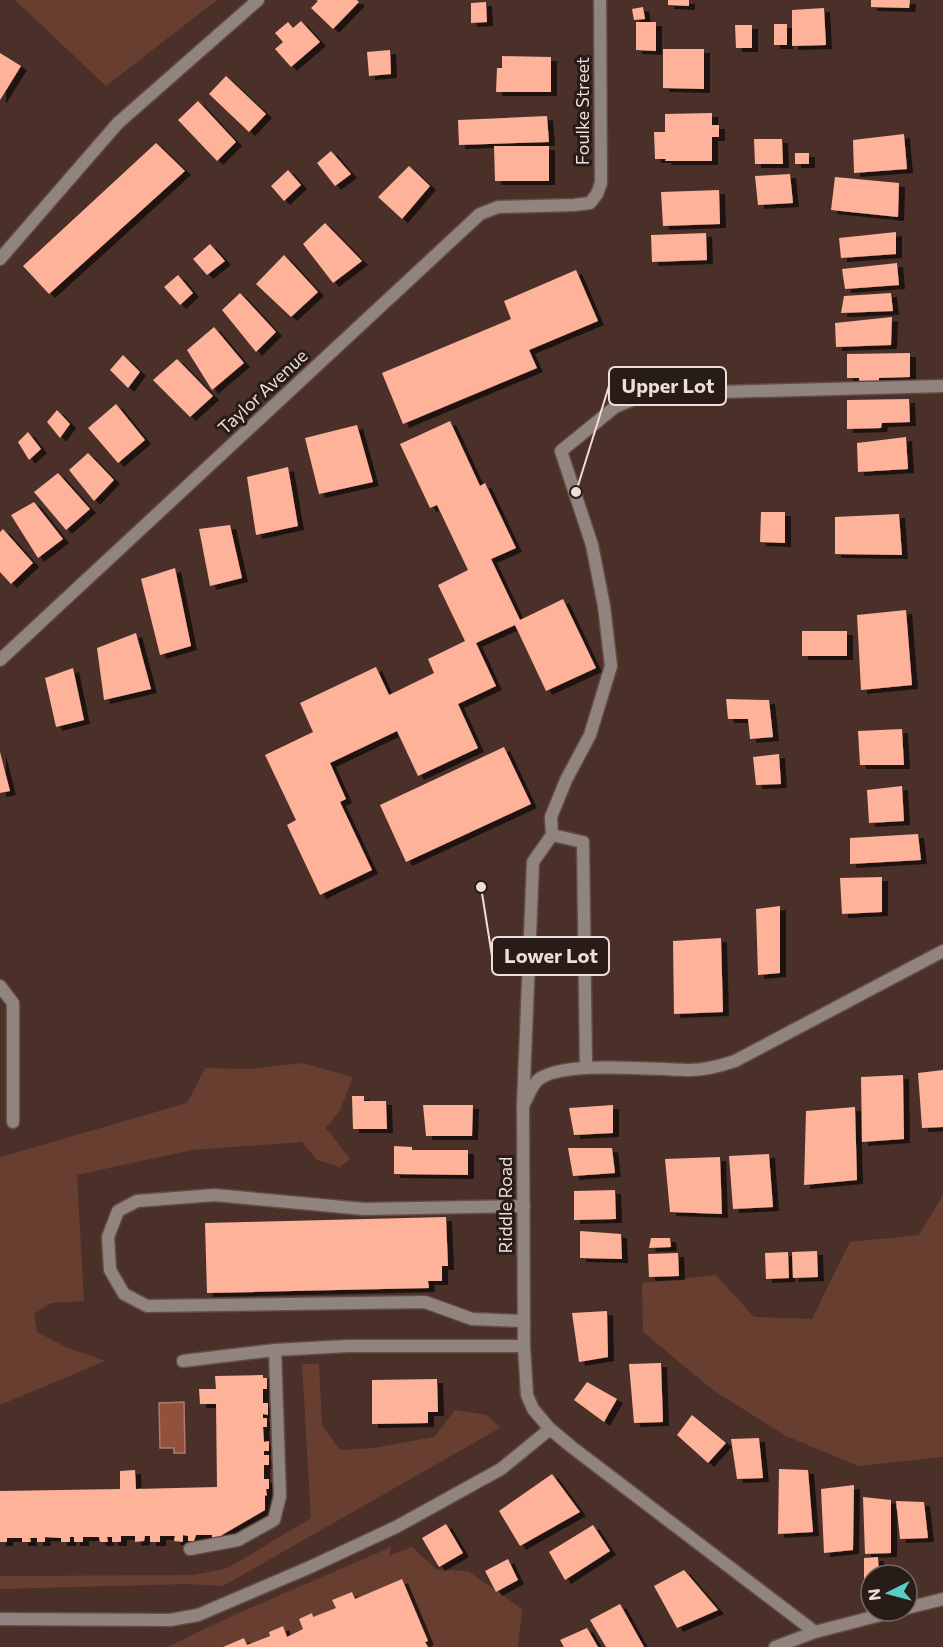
<svg xmlns="http://www.w3.org/2000/svg" width="943" height="1647" viewBox="0 0 943 1647" font-family="Commissioner,sans-serif">
  <defs>
    <filter id="shadow"><feDropShadow dx="6" dy="4" stdDeviation="0" flood-color="#0009"/></filter>
  </defs>
  <rect width="100%" height="100%" fill="#4a3028"/>
  <!-- green -->
  <path fill="#683e30" d="M15 0H217L106 86Z
    M303 1063 353 1077 340 1110 326 1128 350 1159 340 1167 317 1160 302 1142 192 1150 77 1175 84 1301 51 1303 34 1314 37 1332 66 1347 105 1361 0 1405V1157L187 1103 205 1068 250 1069Z
    M943 1195V1457L858 1466 784 1435 713 1390 643 1332 642 1283 716 1275 754 1317 812 1319 850 1242 919 1235Z
    M302 1364H319L322 1425 340 1450 373 1448 434 1437 455 1410 487 1415 500 1428 223 1586 188 1584 0 1589V1576L194 1575 228 1568 311 1518Z
    M391 1547 389 1556 412 1547 437 1570 468 1571 522 1609 518 1647H428L425 1642 428 1641 402 1580 355 1599 351 1592 333 1600 336 1608 313 1617 312 1613 299 1619 303 1629 287 1637 282 1626 269 1632 270 1636 247 1645 244 1638 225 1647H167L234 1615Z"/>
  <!-- water -->
  <path fill="#93513b" stroke="#ae7b6a" stroke-width="1.5" d="M184 1402 185 1453H174V1448H160L159 1403Z"/>
  <!-- building -->
  <path fill="#fdb299" filter="url(#shadow)" d="M316 0H357L359 2 333 29 311 8 318 1Z
    M668 0H689V6L668 5Z
    M871 0H910L909 8 871 7Z
    M486 2 487 22 471 23V3Z
    M643 7 645 19 634 20 632 9Z
    M824 8 826 45 792 46V10Z
    M301 21 320 42 291 67 275 49 283 42 275 33 288 22 293 28Z
    M636 22H656V51L636 50Z
    M774 24H787V45H774Z
    M735 25H752V48H736Z
    M663 49H704V89L663 88Z
    M390 50 391 74 369 76 367 52Z
    M0 53 21 66 0 100Z
    M502 56 551 57V92H496L497 68H502Z
    M226 76 266 114 249 132 209 94Z
    M198 101 236 142 217 161 178 120Z
    M712 113V125H719V137H712V161H665L666 159H655L654 132H665V114Z
    M547 116 549 142 459 145 458 120Z
    M904 134 907 169 854 173 853 140Z
    M754 139H782L783 164H755Z
    M156 143 185 171 49 294 23 266Z
    M494 146H549V181H495Z
    M331 151 351 174 335 186 317 163Z
    M795 153H809V164H795Z
    M409 166 430 186 402 219 378 197Z
    M288 170 301 185 284 201 271 186Z
    M790 174 793 203 758 205 755 176Z
    M835 177 899 183 898 217 831 210Z
    M719 190 720 224 663 226 661 192Z
    M325 223 362 261 333 283 303 244Z
    M896 232V254L841 258 839 238Z
    M706 233 707 260 652 262 651 235Z
    M210 244 225 261 207 275 193 259Z
    M284 255 318 292 291 317 256 284Z
    M897 263 899 285 845 289 842 269Z
    M576 270 598 321 529 350 537 368 403 424 382 373 511 319 504 301Z
    M178 275 193 293 180 305 164 287Z
    M240 293 276 332 256 352 222 310Z
    M891 293 893 311 841 313 844 296Z
    M892 317 891 345 836 347 835 323Z
    M214 327 244 363 212 390 187 350Z
    M910 353V377L879 378V385H860L859 378H847V354Z
    M123 355 140 372 128 388 110 370Z
    M177 359 213 396 190 417 153 380Z
    M909 399 910 422 882 423 881 428 847 429V400Z
    M116 404 145 440 118 463 88 428Z
    M57 410 70 424 60 438 47 422Z
    M450 421 480 486 485 483 516 548 491 559 520 620 563 599 596 668 546 691 515 625 476 643 496 686 458 704 478 748 418 776 397 731 330 763 346 799 340 802 372 870 320 895 287 825 296 820 265 755 313 732 300 703 376 667 389 695 434 673 428 659 465 641 438 585 468 570 437 505 430 508 400 444Z
    M357 425 373 482 319 494 305 438Z
    M28 432 41 449 29 460 18 442Z
    M906 437 908 469 858 472 857 443Z
    M88 453 114 480 94 501 69 470Z
    M288 467 298 526 256 535 247 477Z
    M58 473 90 509 66 530 34 492Z
    M34 502 63 539 38 558 11 515Z
    M761 512H785V543L760 542Z
    M899 514 902 555 835 554V517Z
    M230 525 242 578 210 586 199 529Z
    M3 529 33 563 11 584 0 572V532Z
    M175 568 191 646 160 655 141 579Z
    M906 610 912 685 861 690 857 615Z
    M802 631H847V656H802Z
    M136 633 151 689 104 700 97 648Z
    M73 668 84 720 56 727 45 678Z
    M726 699 769 700 773 737 750 739 748 719H728Z
    M902 729 904 765H860L858 731Z
    M504 747 531 804 406 862 380 805Z
    M0 752 10 791 0 793Z
    M779 754 781 784 756 785 753 757Z
    M902 786 904 821 869 823 867 790Z
    M918 834 921 860 850 864V838Z
    M882 877V912L842 914 840 878Z
    M780 906V973L758 975 756 909Z
    M721 938 723 1012 674 1014 673 941Z
    M943 1070V1127L922 1128 918 1073Z
    M903 1075 904 1139 862 1142 861 1077Z
    M352 1096H364V1101H386L387 1129H353Z
    M423 1105H473L472 1136H426Z
    M613 1105V1133L574 1135 569 1108Z
    M855 1107 857 1180 804 1185 806 1111Z
    M394 1146 412 1147V1150H468V1175L394 1174Z
    M568 1148H612L615 1173 573 1176Z
    M769 1154 773 1207 733 1209 729 1156Z
    M720 1157 722 1214 670 1212 665 1159Z
    M615 1190 616 1219 574 1220V1191Z
    M446 1217 448 1266H442V1281H428L429 1288 207 1293 205 1223Z
    M580 1231 621 1234 622 1259 580 1258Z
    M651 1238H670L671 1247 649 1248Z
    M817 1251 818 1277 793 1278 792 1252Z
    M788 1252 789 1278 766 1279 765 1253Z
    M678 1253 679 1276 649 1277 648 1254Z
    M607 1311 608 1357 579 1362 572 1313Z
    M661 1363 663 1422 634 1423 629 1364Z
    M263 1375V1378H267V1389H263V1403H268V1415L263 1414V1418H267V1427H263L264 1442 269 1441V1451H264V1455H269V1465H264V1479H269V1489H266L267 1496 265 1495V1510L222 1535V1539H212V1535H196L194 1541H188V1536L183 1535V1542L174 1541 175 1536H160V1542H150V1536H145L144 1541 135 1542V1536H121V1542H112V1537H107L108 1542H100L99 1537H83V1542H74V1537H70V1542H61V1538L45 1537V1542H37V1538H30L31 1542H22V1538H7V1542H0V1491L120 1489V1471L135 1470 136 1489 217 1487 216 1404H200L199 1389H216L215 1376Z
    M437 1379 438 1412H428V1423L372 1424V1380Z
    M587 1382 617 1399 604 1422 574 1400Z
    M692 1415 726 1443 708 1463 677 1435Z
    M759 1438 763 1478 737 1479 731 1439Z
    M779 1469 808 1470 813 1532 778 1534Z
    M552 1474 580 1512 520 1546 499 1511Z
    M854 1485 853 1550 824 1553 821 1489Z
    M863 1497 891 1500V1553L865 1554Z
    M896 1501 924 1502 928 1538 900 1539Z
    M446 1524 463 1553 439 1567 422 1538Z
    M593 1525 610 1551 565 1580 549 1552Z
    M878 1557 879 1575H871V1581H864V1558Z
    M508 1559 518 1580 496 1592 485 1571Z
    M684 1570 718 1610 677 1628 654 1586Z
    M402 1579 428 1641 425 1642 428 1647H223L244 1638 247 1645 270 1636 269 1632 283 1626 287 1637 303 1629 299 1619 312 1613 313 1617 336 1608 332 1600 352 1592 355 1599Z
    M620 1604 644 1647H606L590 1620Z
    M587 1628 598 1647H564L560 1640Z"/>
  <g fill="none" stroke-linecap="round" stroke-linejoin="round">
    <defs>
      <path id="service" d="M0 259 118 123
        M552 835 583 842 586 1067
        M0 986 13 1003V1122
        M523 1105 533 862 552 835 551 817 566 780 590 735 611 666 604 606 592 545 561 451 615 407 646 394 943 386
        M524 1206 364 1209 215 1195 137 1201 118 1211 108 1237 110 1270 124 1294 147 1306 425 1302 472 1319 524 1321
        M183 1361 275 1350 348 1346H524
        M190 1549 238 1540 274 1520 280 1496 275 1350
        M0 1619 170 1620 198 1615 308 1568 396 1527 501 1469 550 1429"/>
      <path id="minor" d="M118 123 258 0
        M0 660 480 214 498 207 574 205 590 203 597 194 601 183 600 0
        M907 1608 943 1599
        M815 1632 573 1448 550 1429 533 1409 527 1395 524 1346 523 1106C527 1098 531 1088 536 1082 556 1059 659 1070 690 1070 706 1070 720 1066 735 1061L943 951
        M775 1647 815 1632 896 1611"/>
    </defs>
    <!-- service casing -->
    <use href="#service" stroke="#644c44" stroke-width="15"/>
    <!-- minor casing -->
    <use href="#minor" stroke="#644c44" stroke-width="15"/>
    <!-- service -->
    <use href="#service" stroke="#91837e" stroke-width="12"/>
    <!-- minor -->
    <use href="#minor" stroke="#91837e" stroke-width="12"/>
  </g>
  <g text-anchor="middle" stroke-width="6" stroke-linejoin="round" paint-order="stroke">
    <!-- street labels -->
    <g font-size="18" fill="#eeddd8" stroke="#271c18">
      <text transform="translate(583 111) rotate(-90)" y="6">Foulke Street</text>
      <text transform="translate(263 392) rotate(-43)" y="6">Taylor Avenue</text>
      <text transform="translate(506 1205) rotate(-90)" y="6">Riddle Road</text>
    </g>
  </g>
  <!-- callouts -->
  <path fill="none" stroke="#eeddd8" stroke-width="2" d="M576 492L609 386M481 887L492 956"/>
  <g fill="#eeddd8" stroke="#271c18" stroke-width="2">
    <circle cx="576" cy="492" r="6"/>
    <circle cx="481" cy="887" r="6"/>
  </g>
  <g fill="#271c18" stroke="#eeddd8" stroke-width="2">
    <rect x="609" y="367" width="117" height="38" rx="6"/>
    <rect x="492" y="937" width="117" height="38" rx="6"/>
  </g>
  <g font-size="20" text-anchor="middle" font-weight="bold" fill="#eeddd8">
    <text x="668" y="393">Upper Lot</text>
    <text x="551" y="963">Lower Lot</text>
  </g>
  <!-- north arrow -->
  <g transform="translate(889 1593) rotate(264)"><circle r="28" fill="#271c18" stroke="#776965" stroke-width="1.5"/>
  <path d="M0-4.5L10 22L0 15L-10 22Z" fill="#55cec6"/>
  <text y="-9" font-size="16" font-weight="bold" text-anchor="middle" fill="#eeddd8">N</text>
  </g>
</svg>
